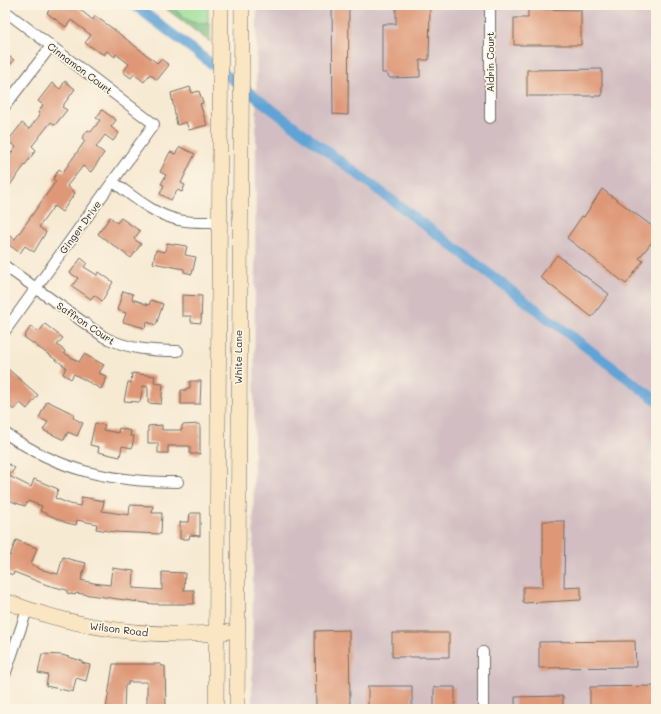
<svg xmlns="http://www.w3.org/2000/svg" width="661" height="714" viewBox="0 0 661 714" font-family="Mali,sans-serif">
  <rect width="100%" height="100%" fill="#fcf5e5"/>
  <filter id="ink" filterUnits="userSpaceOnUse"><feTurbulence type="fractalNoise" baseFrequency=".025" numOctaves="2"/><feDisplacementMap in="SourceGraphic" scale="8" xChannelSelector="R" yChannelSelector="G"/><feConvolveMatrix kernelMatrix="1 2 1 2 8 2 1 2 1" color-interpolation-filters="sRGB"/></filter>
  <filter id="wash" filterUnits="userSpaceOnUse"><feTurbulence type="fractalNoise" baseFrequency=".012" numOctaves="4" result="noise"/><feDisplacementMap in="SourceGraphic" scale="16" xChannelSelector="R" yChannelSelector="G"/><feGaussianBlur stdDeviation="0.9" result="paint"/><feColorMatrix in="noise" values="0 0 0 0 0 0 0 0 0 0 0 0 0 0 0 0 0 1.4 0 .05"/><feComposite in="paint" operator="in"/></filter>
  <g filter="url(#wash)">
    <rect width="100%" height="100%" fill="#f7ead3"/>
    <!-- industrial -->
    <path fill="#d2bec2" d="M257 5H656V709H252Z"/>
    <!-- green -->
    <path fill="#97dd97" stroke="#618461" d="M163 5H208V38Z"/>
    <!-- forest -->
    <path fill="#79bc80" stroke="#527456" d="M161 5H169L191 22 210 24V42Z"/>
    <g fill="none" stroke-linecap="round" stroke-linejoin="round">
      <!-- canal -->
      <path stroke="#62a3d5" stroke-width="10" d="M134 5 656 400"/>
    </g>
    <g id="blocks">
      <!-- building -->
      <path fill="#de9877" d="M53 5H74L93 20 95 16 112 28 157 63 161 59 169 65 157 80 150 74 144 82 134 74 131 78 123 72 129 64 116 54 115 57 107 51 104 55 85 43 91 35 71 20 66 27 47 13Z
        M396 5H430L429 60H420V77L390 78 386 73H382V24H396Z
        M332 6H349L348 115 333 114Z
        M528 9 581 10V45H514V18H528Z
        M5 53 14 60 5 72Z
        M602 69V96H527V70Z
        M65 81 75 89 62 107 67 110 55 125 51 122 32 146 36 150 5 192V161L16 147 8 141 22 123 29 129 40 115 38 113 43 105 38 101 52 83 60 89Z
        M190 87 192 93 199 91 203 103 200 104 207 125 189 130 186 122 177 125 171 93Z
        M102 110 116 120 111 127 119 133 113 141 105 135 96 147 104 153 91 172 83 166 67 186 75 193 62 212 54 206 39 227 46 232 34 252 25 246 20 253 5 242V232L15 239 56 181 53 179 59 169 63 172 85 141 82 138 88 130 91 132 100 120 96 118Z
        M180 147 195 154 181 183 185 185 182 192 177 190 171 200 160 194 164 185 161 184 166 175 160 172 170 152 175 154Z
        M602 189 656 229V237L639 258 643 261 626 284 567 238 582 216 584 217Z
        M110 217 117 223 121 218 140 231 134 239 141 244 131 258 98 234Z
        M167 243 187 246 185 255 196 257 192 274 184 272V269L153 263 156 250 165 252Z
        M557 255 609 294 592 317 540 277Z
        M81 258 87 263 84 267 97 275 99 272 113 282 102 301 94 295 91 299 72 286 78 278 70 273Z
        M123 291 133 294 132 299 149 305 151 300 163 304 156 325 147 322 145 328 123 322 126 313 117 310Z
        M182 295 202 296 201 323 191 322V316H182Z
        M45 324 63 338 57 345 65 351 64 353 79 362 84 354 104 365 99 373 107 377 101 389 74 374 71 379 63 374 66 367 24 337 31 326 39 332Z
        M8 369 38 395 27 409 20 403 14 410 5 403V373Z
        M132 373 155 376 154 383 163 384 161 404 148 403V387L143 386 140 402 124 401 128 382 131 383Z
        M190 381H201L200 404H181V390H186V388H190Z
        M47 401 74 414 73 418 83 423 77 436 68 432 64 440 43 430 48 422 39 418Z
        M95 423 105 425 103 430 118 433 119 428 131 431 130 436H134L132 448 122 446 120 457 98 452 99 447 90 445Z
        M200 424V454H190V446H168V453H158V443H148V426L162 425V430H182V425Z
        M5 462 15 468 9 476 31 487 34 479 58 489 55 498 70 504 80 506 82 497 104 501 102 511 129 515 130 505 153 506 152 513H162L161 534 114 532 96 529 97 524 77 520 76 525 67 523 40 511 42 506 28 501 25 506 13 502 5 496Z
        M190 513H200V536L190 535 189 539H180V522H189Z
        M543 521H565L564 588 581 587V600L523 603V587H543Z
        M16 540 37 548 31 564 39 568V569L58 574 63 557 72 560 86 563 81 580 93 583 110 585 112 568 134 571 133 588 162 590V572L185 573 184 590H194V604H153L76 593 75 595 67 593V590L47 585 14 572 13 575 5 572V554L10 556Z
        M349 630 350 709H316L315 631Z
        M392 633H449V657H392Z
        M635 641 636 667 539 668V642Z
        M42 654 62 655 82 661V663L90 665 86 681 76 678 73 692 46 686 48 675 38 673Z
        M113 664H161V666H165L166 709H147V682H128V685H125L124 709H106Z
        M368 686H412V709H368Z
        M656 686V709H590V687Z
        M434 687H455V709H434Z
        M563 696V709H515V697Z"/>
    </g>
  </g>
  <g filter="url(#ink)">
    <use href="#blocks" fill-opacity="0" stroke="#726e66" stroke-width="1"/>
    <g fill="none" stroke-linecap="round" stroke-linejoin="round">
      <defs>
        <path id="street" d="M490 5V118
          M5 11 154 124 5 331
          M5 106 51 46
          M113 182C133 196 154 215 179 220 192 223 205 222 219 222
          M5 266 104 337C128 349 151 351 178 351
          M5 433C60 471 111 482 178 482
          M483 652V709
          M5 675 27 610"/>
        <path id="secondary" d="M5 601C75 628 151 639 226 632
          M216 709 221 5
          M237 709 242 5"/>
      </defs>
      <!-- street casing -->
      <use href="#street" stroke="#726e66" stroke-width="12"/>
      <!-- secondary casing -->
      <use href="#secondary" stroke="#726e66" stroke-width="16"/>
      <!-- street -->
      <use href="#street" stroke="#fff" stroke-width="10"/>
      <!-- secondary -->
      <use href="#secondary" stroke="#fbe6c4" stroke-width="15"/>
    </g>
  </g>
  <g text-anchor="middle" stroke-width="3.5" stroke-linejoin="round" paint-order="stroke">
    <!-- street labels -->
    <g font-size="10" fill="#2b2b2b" stroke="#fcf5e5">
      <text transform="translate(490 62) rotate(-90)" y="4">Aldrin Court</text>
      <text transform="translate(80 68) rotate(37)" y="4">Cinnamon Court</text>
      <text transform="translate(80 227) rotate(-54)" y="4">Ginger Drive</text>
      <text transform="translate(86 323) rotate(34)" y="4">Saffron Court</text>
      <text transform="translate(238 357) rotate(-90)" y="4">White Lane</text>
      <text transform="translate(119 629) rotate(7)" y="4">Wilson Road</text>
    </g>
  </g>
  <!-- margin -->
  <rect width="661" height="714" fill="none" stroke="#fcf5e5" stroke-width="20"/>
</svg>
